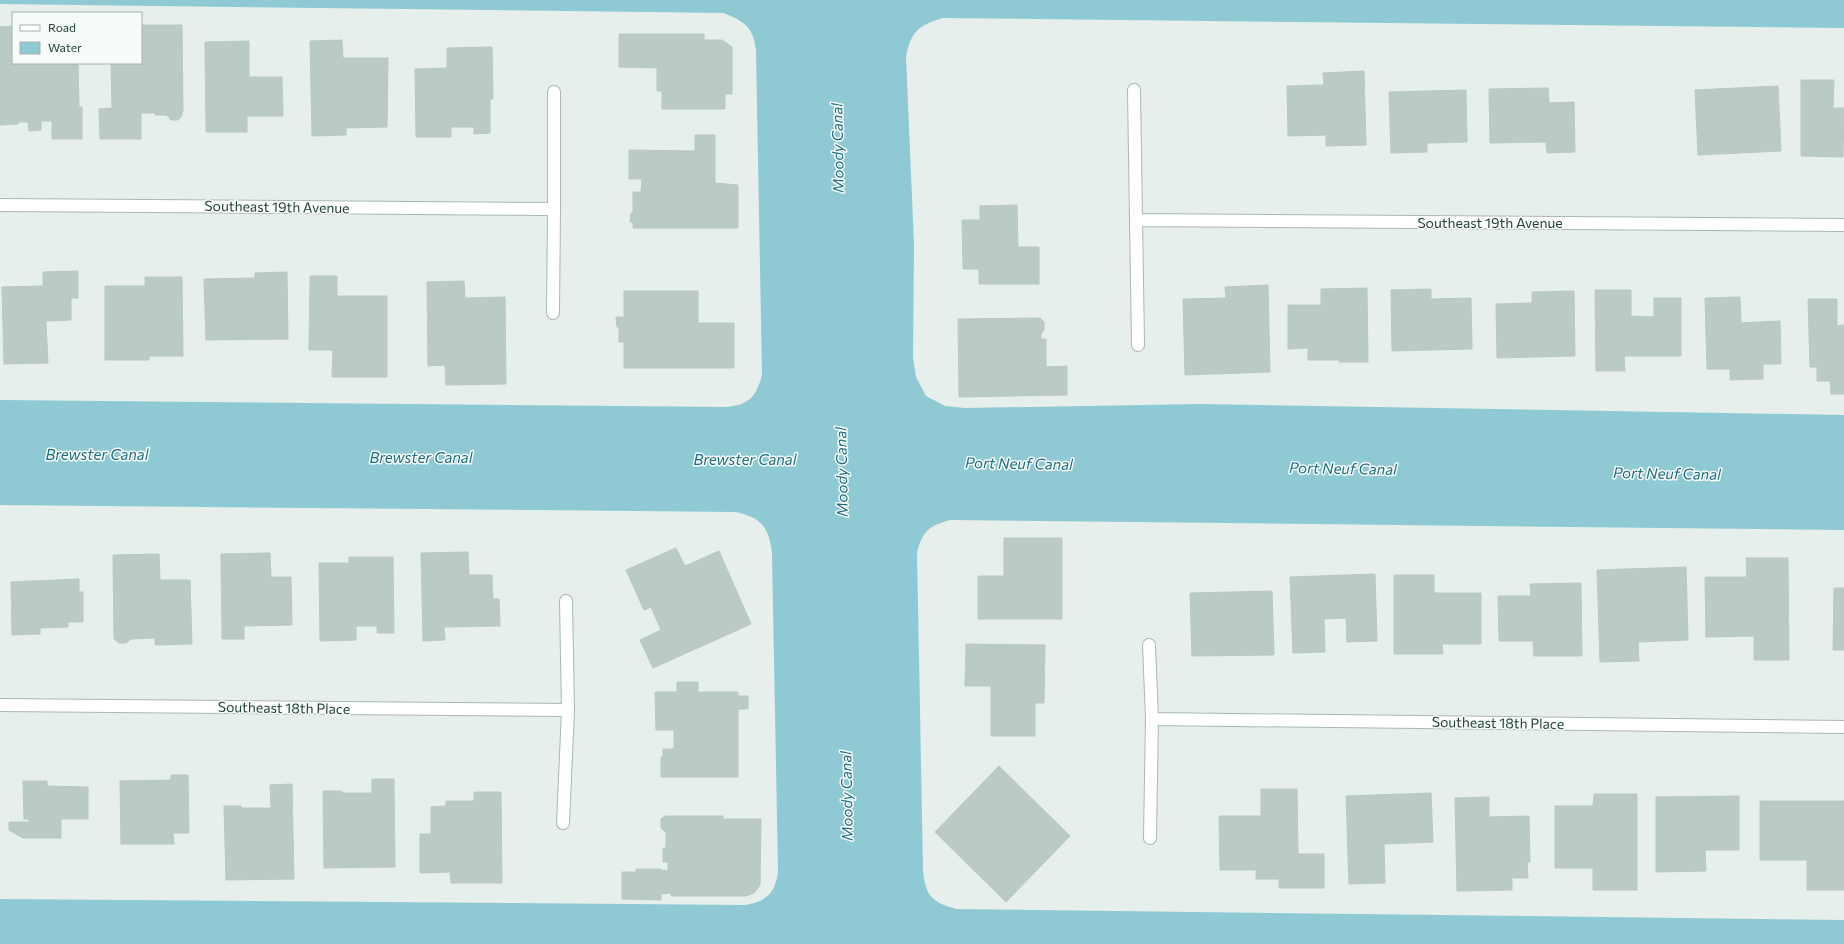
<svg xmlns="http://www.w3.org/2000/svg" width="1844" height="944" viewBox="0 0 1844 944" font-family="Commissioner,sans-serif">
  <rect width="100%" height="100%" fill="#e6efeb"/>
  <!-- water -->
  <path fill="#8ec9d4" d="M0 0H1844V28L943 18C919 25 911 31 906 57L914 244 913 357 916 377 926 396 945 406 965 408 1200 404 1844 415V530L950 520C929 526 922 531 917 553L923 870C925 895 932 903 957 909L1844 920V944H0V899L746 905C767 901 775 893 778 872L772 553C769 527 761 517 735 512L0 505V400L726 407C748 405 756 398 762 375L756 50C753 27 745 22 724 13L0 4Z"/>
  <!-- building -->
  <path fill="#bbcac4" stroke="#b8c9c2" d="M141 25H182L183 112H182V116L178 120H171L167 115H155V113H141V139H100L99 109 112 108 111 63H141Z
    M13 26V63H78L79 107H82V139H52V121H41V130L29 131 28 122H18V124L0 125V27Z
    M619 34H704V40H722L732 47V94H725V109H662V91H657V68L619 67Z
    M342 40 343 58H388L387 127 346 128V135L312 136 310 41Z
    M249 41V77H282L283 116H247V132H206L205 42Z
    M492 47 493 99H490V133L474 134V127H451V137H416L415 69 447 68V48Z
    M1364 71 1366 145 1326 146V135L1288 136 1287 86 1324 85 1323 73Z
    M1801 80H1834L1833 108H1844L1843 157 1801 156Z
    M1778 86 1781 151 1698 155 1695 90Z
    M1548 88 1549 103 1574 102 1575 152 1547 153 1546 142 1490 143 1489 89Z
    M1466 90 1467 142 1427 143V152L1391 153 1389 92Z
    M695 135H715V183L738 185V228H633V222H630L631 213H633V192H641L642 179H629V150L695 151Z
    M1017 205 1018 247H1039V284H979V269H963L962 220H980V206Z
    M78 271V298H71V320L46 321 48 363 4 364 2 287 43 286V272Z
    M287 272 288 339 206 340 204 279 255 278V273Z
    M310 276H337V296H387V377H332L333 350H309Z
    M145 277H182L183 356H149V360H105V286H145Z
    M464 281 465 298 505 297 506 384 446 385 445 365 428 366 427 282Z
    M1268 285 1270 372 1185 375 1183 299 1226 298 1225 287Z
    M1367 288 1368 362H1339V360H1308V348L1288 349V305H1321V289Z
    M1431 289V299L1471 298 1472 349 1392 351 1391 290Z
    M1595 290H1631V316L1654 317V298H1681V356H1624L1625 371H1596Z
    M624 291H698V323H734V368H624V342H619V327H617L616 317H624Z
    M1574 291 1575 356 1497 358 1496 304 1532 303V292Z
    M1740 297 1741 323 1780 321 1781 364H1763V379L1730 380V369H1707L1705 298Z
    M1808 299H1837V326L1844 325V394H1831L1830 381H1817V367H1810Z
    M1040 318 1044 322V330L1041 334V339H1046V367L1067 366V395L959 397 958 319Z
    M1004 538H1062V619H978V576H1004Z
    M676 548 685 566 719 551 751 624 653 668 640 640 661 630 651 607 644 610 626 570Z
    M468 552 469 575H492L493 599H499L500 626 444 627 445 640 423 641 421 553Z
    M270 553 271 577H291L292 625 244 626V639H222L221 554Z
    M159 554 160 580H190L192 644 155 645V638L131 639 126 643H119L114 639 113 555Z
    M349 557H393L394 633H377V626H356V640L320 641 319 563H349Z
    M1746 558H1788L1789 660H1754V636L1706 637 1705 577H1747Z
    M1686 567 1688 640 1638 642 1639 661 1600 662 1597 570Z
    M1375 574 1377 641 1347 642 1346 618 1324 619 1325 652 1293 653 1290 577Z
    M1394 575H1434V593H1481V644H1442L1443 654H1394Z
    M79 579V592H83V622H68V627L40 628V634L12 635 11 582Z
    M1581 583 1582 656H1534L1533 641H1499L1498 596H1531L1530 584Z
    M1834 588H1844V650H1833Z
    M1272 591 1274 655 1192 656 1190 593Z
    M966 644 1045 645 1044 703H1035V736H991V686H965Z
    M677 682H698V692H738V696H748V709H738V777H661V757H663V749H674V730H656L655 692H677Z
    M999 766 1070 836 1006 902 935 832Z
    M171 775H188L189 833H173L174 844H121L120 781 171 780Z
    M372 779H394L395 867 324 868 323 791H342V793H372Z
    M23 781H47V786L88 787V819H61V838H23L9 830V822H29V819H24Z
    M292 784 294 879 226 880 224 806H241V808H271L270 785Z
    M1261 789H1297L1298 854H1324V888H1279V879H1256V870H1220L1219 816H1261Z
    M474 792H501L502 883H451L450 872 420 873V834H431V807L446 806V801H474Z
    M1431 793 1433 842 1384 844 1385 883 1349 884 1346 796Z
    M1594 794H1637V890H1593V868H1555V806H1593Z
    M1739 796V850H1705L1706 871 1656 872V797Z
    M1489 797V817L1529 816 1530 862H1527L1528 878H1513L1512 863V890L1457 891 1455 798Z
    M1760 801H1844V890H1807V860H1760Z
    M665 816H723V819H761L760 885 754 893 746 896H671V893L661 894V900L622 899V872H636V869H661V870L668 871V862H663V848H666V834L668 832H665L661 828V819Z"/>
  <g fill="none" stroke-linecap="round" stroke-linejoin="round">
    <defs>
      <path id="minor" d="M1134 90 1138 345
        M0 205 554 209V92
        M1136 220 1844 225
        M553 313 554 209
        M566 601 568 710
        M1149 645 1152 719
        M0 705 568 710 563 823
        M1150 838 1152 719 1844 727"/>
    </defs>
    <!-- minor casing -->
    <use href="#minor" stroke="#a8b8b2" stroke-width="14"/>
    <!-- minor -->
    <use href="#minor" stroke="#fff" stroke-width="12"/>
  </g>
  <g text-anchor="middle" stroke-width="3" stroke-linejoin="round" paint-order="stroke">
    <!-- street labels -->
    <g font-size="14" fill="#24423a" stroke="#f7fbf9">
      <text transform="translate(277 207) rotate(1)" y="5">Southeast 19th Avenue</text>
      <text x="1490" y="228">Southeast 19th Avenue</text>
      <text transform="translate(284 708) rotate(1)" y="5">Southeast 18th Place</text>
      <text transform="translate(1498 723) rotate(1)" y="5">Southeast 18th Place</text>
    </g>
    <!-- water labels -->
    <g font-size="15" font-style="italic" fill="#1c6f80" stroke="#f7fbf9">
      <text transform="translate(838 148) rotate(-91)" y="5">Moody Canal</text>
      <text x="97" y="460">Brewster Canal</text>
      <text x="421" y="463">Brewster Canal</text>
      <text x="745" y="465">Brewster Canal</text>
      <text transform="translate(1019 464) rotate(1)" y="5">Port Neuf Canal</text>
      <text transform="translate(1343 469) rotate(1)" y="5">Port Neuf Canal</text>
      <text transform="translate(842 472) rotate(-91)" y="5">Moody Canal</text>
      <text transform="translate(1667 474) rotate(1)" y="5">Port Neuf Canal</text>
      <text transform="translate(847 796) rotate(-91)" y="5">Moody Canal</text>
    </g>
  </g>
  <!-- legend -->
  <rect x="12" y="12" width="130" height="52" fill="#f7fbf9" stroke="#a3b1ad"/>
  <rect x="20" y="25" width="20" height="6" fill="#ffffff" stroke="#a3b1ad"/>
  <text x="48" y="32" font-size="12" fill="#24423a">Road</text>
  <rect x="20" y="42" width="20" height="12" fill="#8ec9d4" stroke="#a3b1ad"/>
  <text x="48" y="52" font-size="12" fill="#24423a">Water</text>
</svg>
